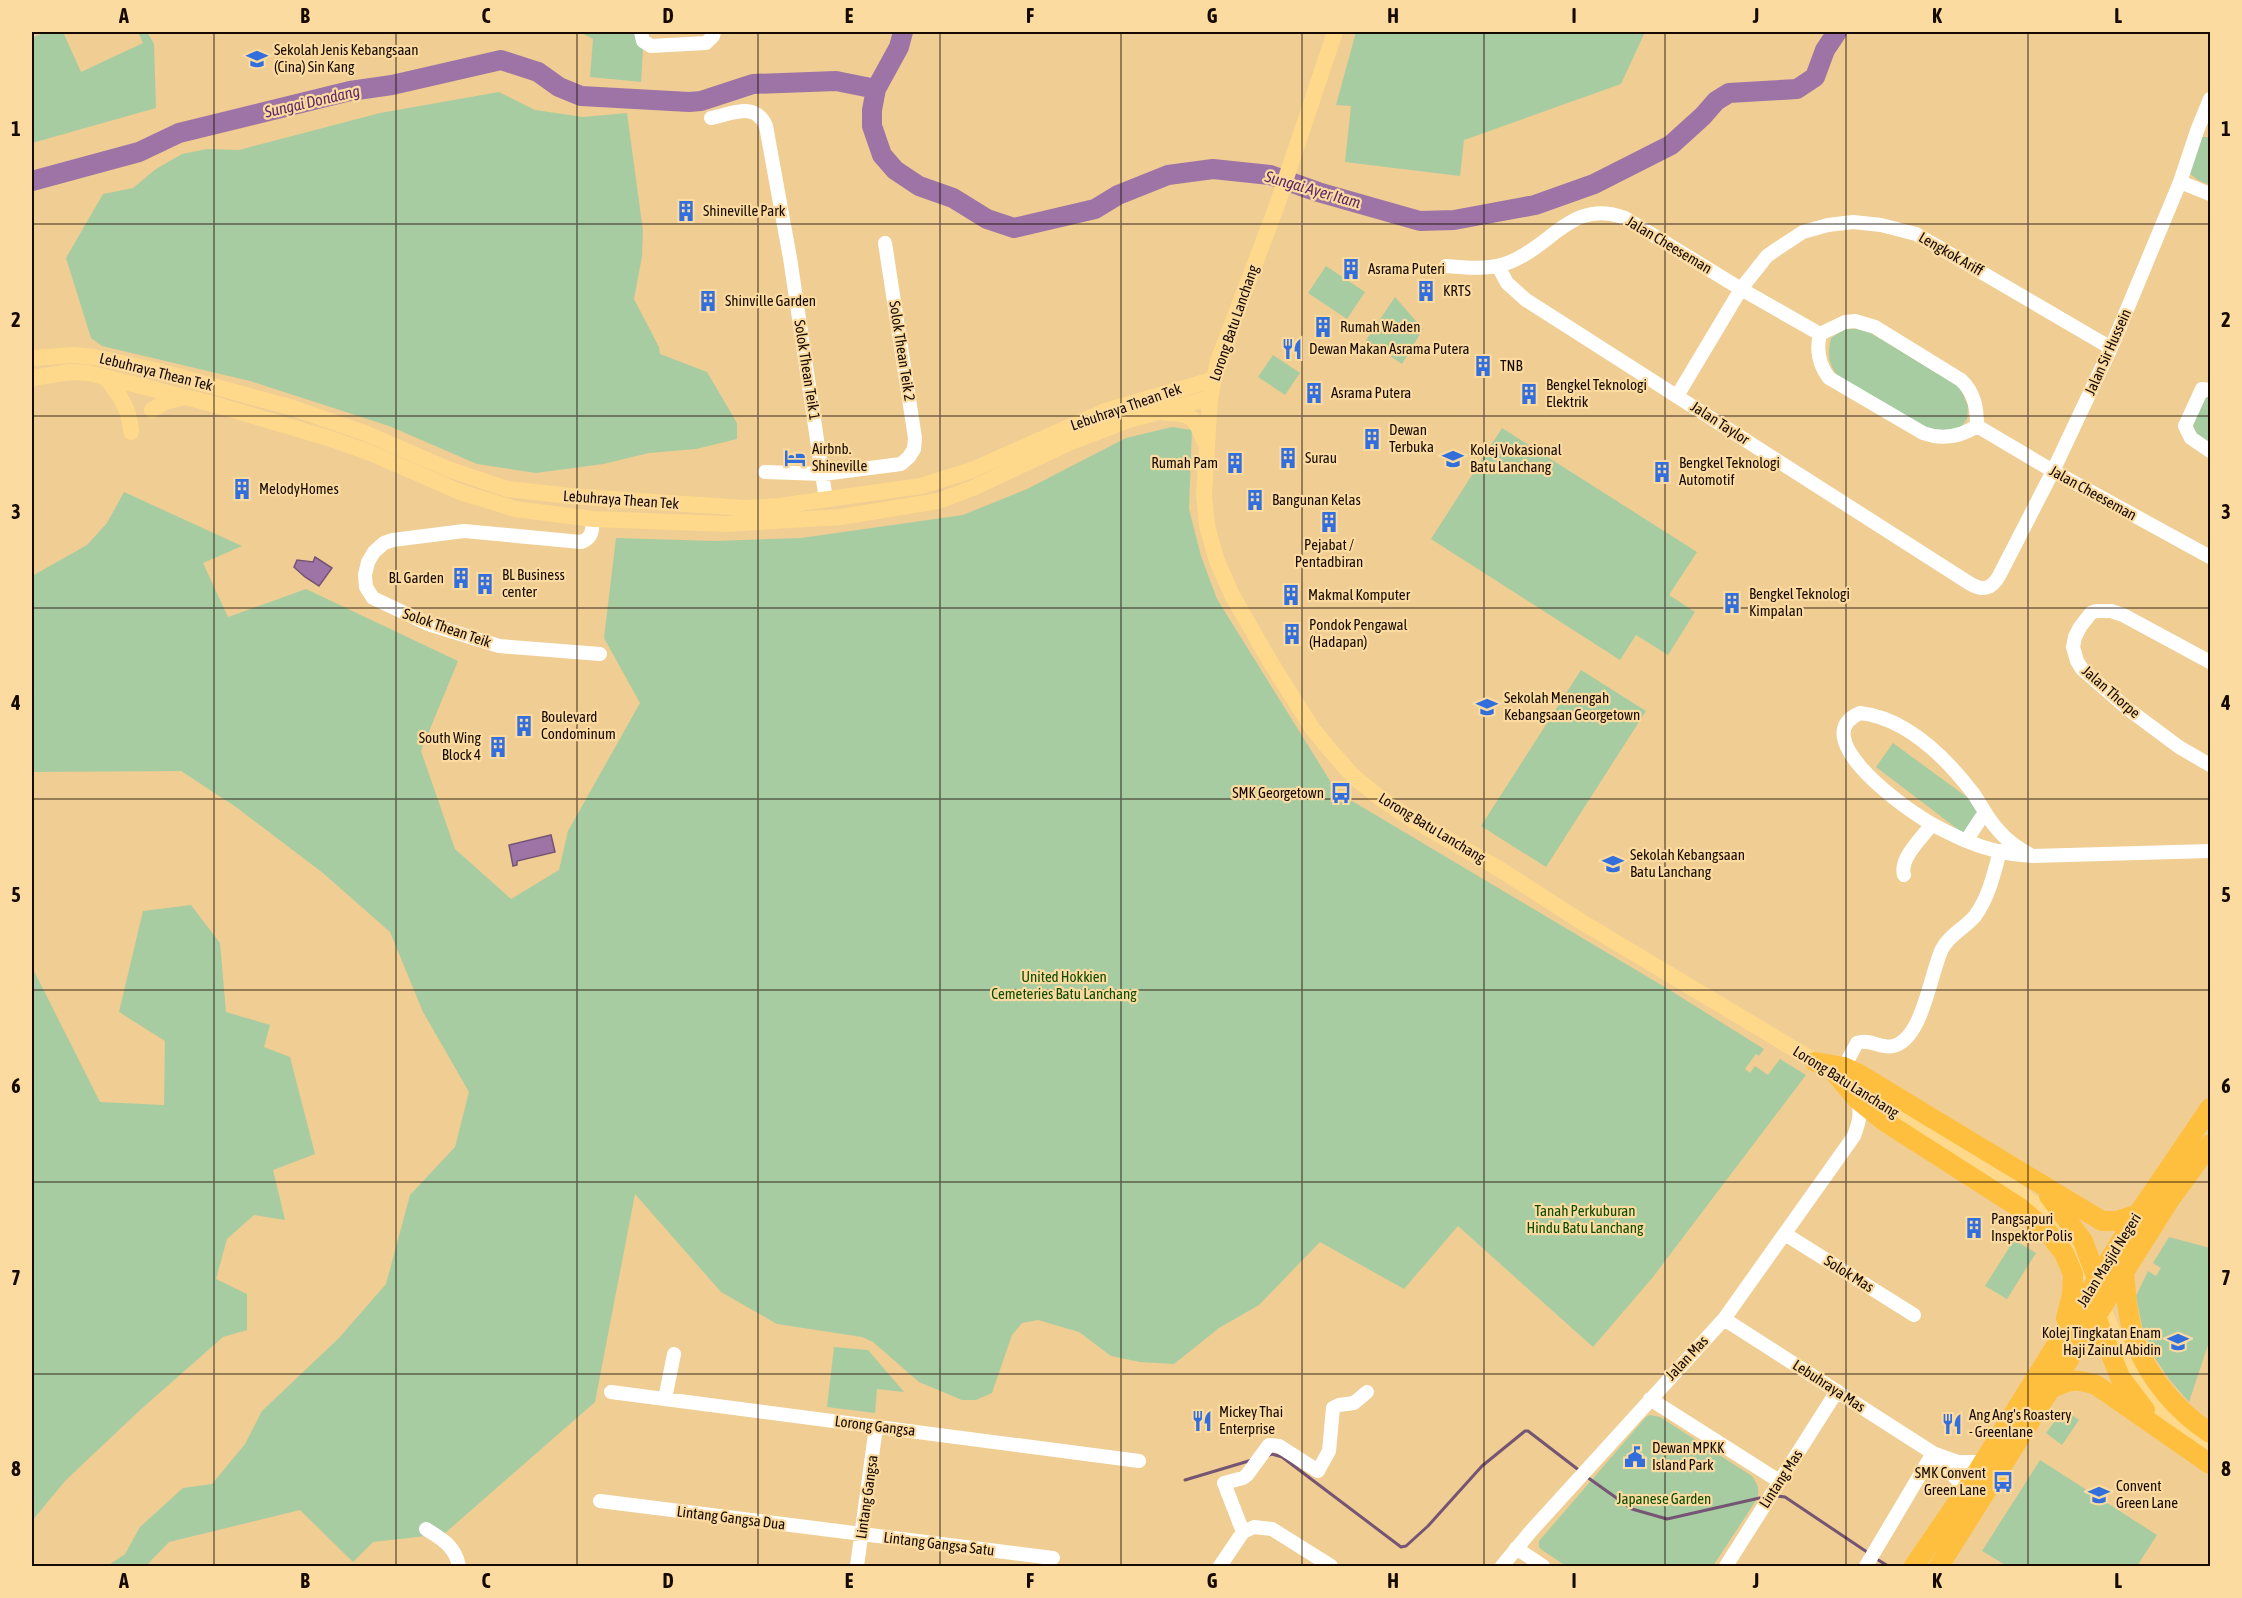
<svg xmlns="http://www.w3.org/2000/svg" width="2242" height="1598" viewBox="0 0 2242 1598" font-family="'Asap Condensed',sans-serif">
  <rect width="100%" height="100%" fill="#efcd93"/>
  <!-- green -->
  <path fill="#a8cca2" d="M45 32H63L81 72 143 43 138 32H147L154 44 156 108 32 143V38Z
    M580 32H637L643 49 641 82 590 77 593 39Z
    M1356 32H1645L1621 84 1464 140 1460 176 1345 162 1351 106 1336 105Z
    M499 92 535 110 583 117 627 113 643 231 642 256 634 299 659 347 660 354 707 372 737 423V439L696 449 649 453 603 464 536 473 477 464 389 426 250 381 102 346 91 338 66 258 103 194 133 188 156 169 182 154 207 149 239 150 380 113Z
    M2201 137H2210V185L2198 180 2189 173Z
    M1326 266 1365 292 1347 319 1308 293Z
    M1395 297 1423 329 1402 364 1366 340Z
    M1845 329H1864L1960 387 1968 406 1967 419 1961 427 1939 433 1928 430 1840 379C1828 364 1827 356 1831 338Z
    M1273 355 1300 373 1285 395 1258 377Z
    M2210 395V444L2193 431C2193 420 2200 401 2210 395Z
    M1172 427 1192 430 1189 509 1201 556 1217 599 1337 792 1668 989 1764 1049 1759 1056 1756 1054 1745 1069 1750 1073 1755 1066 1768 1075 1780 1059 1806 1075 1653 1277 1593 1347 1458 1226 1404 1289 1320 1242 1259 1305 1219 1328 1174 1364 1140 1362 1111 1356 1079 1332 1038 1320 1022 1323 1012 1335 992 1393 976 1400H962L919 1382 873 1342 862 1337 777 1324 721 1292 635 1194 595 1402 444 1534 373 1542 353 1562 300 1510 169 1542 146 1566H107L125 1554 140 1527 183 1488 212 1484 245 1444 262 1411 339 1338 386 1284 410 1195 455 1147 469 1092 423 1012 390 932 323 873 236 807 181 771 32 772V576L87 545 107 523 124 492 242 546 203 563 228 617 306 589 458 661 421 751 455 849 511 899 559 870 568 831 640 703 604 638 616 538 715 541 801 538 963 515 1027 489 1126 438Z
    M1502 428 1697 552 1669 595 1695 612 1668 655 1636 635 1620 660 1431 539Z
    M1581 670 1646 711 1546 867 1481 826Z
    M1893 743 1975 803 1979 813 1964 834 1876 767Z
    M191 905 220 943 226 1012 270 1025 264 1047 290 1057 315 1154 273 1170 285 1220 254 1215 227 1239 216 1279 247 1294V1330L223 1337 139 1411 65 1481 32 1521V967L100 1102 164 1105 165 1041 119 1012 143 911Z
    M2169 1237 2210 1248V1339L2189 1402 2169 1379 2153 1355 2142 1326 2136 1296 2148 1271 2156 1276 2161 1268 2153 1263Z
    M2014 1240 2036 1253 2007 1299 1985 1286Z
    M834 1347 868 1350 904 1392 877 1389 875 1413 827 1407Z
    M2064 1409 2079 1420 2062 1445 2046 1433Z
    M1650 1415 1660 1417 1752 1476C1758 1485 1760 1489 1757 1499L1713 1566H1566L1542 1550 1539 1547V1541L1646 1417Z
    M2040 1460 2157 1535 2137 1566H2007L1982 1551Z"/>
  <!-- water -->
  <path fill="#9e74a6" stroke="#755474" stroke-width="1.5" d="M315 557 332 568 319 586 305 577 294 567 297 560 313 562Z
    M551 835 555 852 517 861V865L513 866 509 845Z"/>
  <g fill="none" stroke-linecap="round" stroke-linejoin="round">
    <!-- stream -->
    <path stroke="#755474" stroke-width="3" d="M1267 1456 1272 1454 1282 1457 1401 1547 1406 1546 1428 1526 1482 1466 1525 1431H1528L1580 1471
      M1587 1477 1632 1509 1667 1519 1764 1497
      M1185 1480 1252 1460
      M1777 1496 1785 1497 1870 1554
      M1875 1558 1888 1566"/>
    <!-- river -->
    <path stroke="#9e74a6" stroke-width="20" d="M903 32 899 47 876 89 872 110V126L882 155 895 170 919 186 953 198 987 219 1014 228 1095 209 1118 195 1168 175 1213 169 1270 175 1318 192 1420 221 1454 220 1535 205 1594 184 1671 145 1703 116 1716 101 1729 93 1797 89 1815 77 1825 50 1837 32
      M32 181 139 152 179 133 350 91 392 85 501 60 538 72 559 87 581 96 689 102 701 101 753 84 836 81 876 89"/>
    <!-- minor -->
    <path stroke="#fff" stroke-width="14" d="M641 32 643 41 651 46 706 43 713 36 714 32
      M711 118C732 114 755 101 766 126L790 258 826 500
      M2180 182 2210 194
      M1446 266C1467 268 1491 270 1510 262 1553 245 1573 198 1625 218L1741 289 1820 334
      M1498 266 1507 283 1526 300 1969 583C1982 591 1991 590 1999 576L2053 471 2111 348 2180 182 2197 131 2210 99
      M1855 321 1875 327 1961 380C1975 393 1977 409 1977 426 1960 437 1942 440 1923 433L1829 378C1819 365 1816 350 1820 334L1845 322Z
      M2210 390 2202 389 2185 426 2191 438 2210 451
      M1677 396 1741 289 1767 256 1777 249 1803 232 1828 225 1853 222 1881 225 1916 234 2111 348
      M1977 426 2053 471 2210 557
      M765 472 823 474 901 464 909 457 914 449 915 438 885 243
      M593 519C592 530 593 538 581 542L464 531 393 540 384 543 374 552 368 562 365 575 366 587 373 598 428 624 499 646 600 654
      M2210 662 2123 615 2111 611H2096L2091 613 2080 627 2075 637 2073 647 2077 661 2082 669 2128 709 2179 747 2210 765
      M1966 841 1985 812
      M2032 856C2020 849 2008 842 1999 831 1988 820 1982 806 1973 793 1946 758 1906 718 1860 713 1807 736 1897 802 1919 816 1933 826 1949 833 1964 840 1985 849 2009 855 2032 856L2210 851
      M1904 875C1899 858 1923 837 1932 824
      M1844 1067 1857 1043C1869 1038 1881 1049 1893 1046 1923 1039 1930 974 1942 949 1949 935 1965 928 1975 916 1989 897 1994 873 2000 851
      M1785 1234 1914 1315
      M1724 1319 1933 1453 1958 1462H1983
      M611 1392 1139 1461
      M665 1399 674 1354
      M1650 1399 1779 1481
      M1937 1457 1966 1490
      M600 1501 1053 1558
      M426 1529C442 1539 455 1546 459 1566
      M1243 1532 1224 1483 1243 1478 1247 1475 1269 1445 1279 1446 1318 1471 1329 1451 1333 1408 1339 1405 1354 1403 1367 1392
      M1516 1548 1543 1566
      M857 1566 876 1427
      M1220 1566 1243 1532 1254 1527 1272 1529 1331 1566
      M1502 1566 1531 1531 1724 1319 1854 1136C1859 1122 1862 1114 1857 1099
      M1726 1566 1837 1391
      M1866 1566 1933 1453"/>
    <!-- major -->
    <path stroke="#fed98b" stroke-width="16" d="M1335 32 1276 208 1218 361 1210 398 1204 495 1207 526 1217 561 1232 595 1271 663 1312 728 1330 750 1353 776 1380 798 1410 818 1496 867 1582 922 1851 1083 2006 1183 2038 1207 2058 1226 2073 1247 2088 1273
      M32 358 74 355 94 357 158 371 293 408 365 433 448 469 507 489 581 497 745 508 779 506 921 486 972 470 1105 411 1212 380
      M105 377C120 395 130 409 131 432
      M32 378 70 372 88 373 213 404 328 438 368 452 460 492 515 509 593 519 727 524 841 517 938 501 973 488 1071 442 1129 420 1210 398
      M152 410 165 402 185 397
      M1165 413C1191 413 1196 417 1204 441
      M2098 1297C2106 1315 2113 1334 2121 1352 2141 1393 2174 1425 2210 1450"/>
    <!-- highway -->
    <path stroke="#febf3e" stroke-width="20" d="M1815 1062 1844 1067 1859 1074 2102 1221H2117L2138 1214
      M1835 1073 1857 1099 1884 1121 2020 1208 2047 1231 2064 1253 2073 1274 2072 1295 2066 1318
      M2049 1196 2083 1241 2100 1287
      M2124 1272C2126 1295 2128 1319 2135 1341 2148 1378 2178 1412 2210 1433
      M2093 1309 2120 1377 2145 1410
      M2050 1389C2069 1380 2075 1378 2096 1385L2210 1464
      M1914 1566 1966 1490 2138 1214 2210 1108
      M1939 1566 2124 1272 2169 1201 2210 1144"/>
  </g>
  <!-- grid -->
  <path fill="none" stroke="#160a00" stroke-width="1.5" stroke-opacity="0.55" d="M214 32V1566M396 32V1566M577 32V1566M758 32V1566M940 32V1566M1121 32V1566M1302 32V1566M1484 32V1566M1665 32V1566M1846 32V1566M2028 32V1566M32 224H2210M32 416H2210M32 608H2210M32 799H2210M32 990H2210M32 1182H2210M32 1374H2210"/>
  <!-- icons -->
  <defs>
    <symbol id="school-bare" viewBox="-9 -9 18 18"><path d="M0-5L7-2L0 1L-7-2ZM-4 1L0 2.5L4 1V4Q0 6-4 4Z" fill="#326fdd" stroke="#fcdba0" stroke-width="2.5" paint-order="stroke"/></symbol>
    <symbol id="building-bare" viewBox="-9 -9 18 18"><path d="M-4-6H4V6H1V3H-1V6H-4ZM-2.5-4.3h1.7v1.8h-1.7ZM.8-4.3h1.7v1.8H.8ZM-2.5-1h1.7V.8h-1.7ZM.8-1h1.7V.8H.8Z" fill="#326fdd" stroke="#fcdba0" stroke-width="2.5" paint-order="stroke"/></symbol>
    <symbol id="restaurant-bare" viewBox="-9 -9 18 18"><path d="M-5-6h1v4h1v-4h1v4h1v-4h1v5L-1.5 .5V6h-2V.5L-5-1ZM5-6V6H3V1.5H1.5Q1.5-4 5-6Z" fill="#326fdd" stroke="#fcdba0" stroke-width="2.5" paint-order="stroke"/></symbol>
    <symbol id="hotel-bare" viewBox="-9 -9 18 18"><path d="M-6-4.5h1.5V1H6V5H4.5V3h-9V5H-6ZM-4 0a1.8 1.8 0 1 1 3.6 0ZM.5 0V-2.5h3Q6-2.5 6 0Z" fill="#326fdd" stroke="#fcdba0" stroke-width="2.5" paint-order="stroke"/></symbol>
    <symbol id="university-bare" viewBox="-9 -9 18 18"><path d="M0-5L7-2L0 1L-7-2ZM-4 1L0 2.5L4 1V4Q0 6-4 4Z" fill="#326fdd" stroke="#fcdba0" stroke-width="2.5" paint-order="stroke"/></symbol>
    <symbol id="bus-bare" viewBox="-9 -9 18 18"><path d="M-5-6H5V4H4V6H2V4H-2V6H-4V4H-5ZM-3.5-4V0h7V-4ZM-3.5 1.2v1.5H-2V1.2ZM2 1.2v1.5H3.5V1.2Z" fill="#326fdd" stroke="#fcdba0" stroke-width="2.5" paint-order="stroke"/></symbol>
    <symbol id="civic-bare" viewBox="-9 -9 18 18"><path d="M-.6-6.5H3V-4.5H.6V-3L4-1V1h2V6H-6V1h2V-1L-.6-3ZM-1.2 2.5V6h2.4V2.5Z" fill="#326fdd" stroke="#fcdba0" stroke-width="2.5" paint-order="stroke"/></symbol>
  </defs>
  <g fill-rule="evenodd">
    <use href="#school-bare" x="242" y="44" width="30" height="30"/>
    <use href="#building-bare" x="671" y="196" width="30" height="30"/>
    <use href="#building-bare" x="1336" y="254" width="30" height="30"/>
    <use href="#building-bare" x="1411" y="276" width="30" height="30"/>
    <use href="#building-bare" x="693" y="286" width="30" height="30"/>
    <use href="#building-bare" x="1308" y="312" width="30" height="30"/>
    <use href="#restaurant-bare" x="1277" y="334" width="30" height="30"/>
    <use href="#building-bare" x="1468" y="351" width="30" height="30"/>
    <use href="#building-bare" x="1299" y="378" width="30" height="30"/>
    <use href="#building-bare" x="1514" y="379" width="30" height="30"/>
    <use href="#building-bare" x="1357" y="424" width="30" height="30"/>
    <use href="#hotel-bare" x="780" y="443" width="30" height="30"/>
    <use href="#building-bare" x="1273" y="443" width="30" height="30"/>
    <use href="#university-bare" x="1438" y="444" width="30" height="30"/>
    <use href="#building-bare" x="1220" y="448" width="30" height="30"/>
    <use href="#building-bare" x="1647" y="457" width="30" height="30"/>
    <use href="#building-bare" x="227" y="474" width="30" height="30"/>
    <use href="#building-bare" x="1240" y="485" width="30" height="30"/>
    <use href="#building-bare" x="1314" y="507" width="30" height="30"/>
    <use href="#building-bare" x="446" y="563" width="30" height="30"/>
    <use href="#building-bare" x="470" y="569" width="30" height="30"/>
    <use href="#building-bare" x="1276" y="580" width="30" height="30"/>
    <use href="#building-bare" x="1717" y="588" width="30" height="30"/>
    <use href="#building-bare" x="1277" y="619" width="30" height="30"/>
    <use href="#school-bare" x="1472" y="692" width="30" height="30"/>
    <use href="#building-bare" x="509" y="711" width="30" height="30"/>
    <use href="#building-bare" x="483" y="732" width="30" height="30"/>
    <use href="#bus-bare" x="1326" y="778" width="30" height="30"/>
    <use href="#school-bare" x="1598" y="849" width="30" height="30"/>
    <use href="#building-bare" x="1959" y="1213" width="30" height="30"/>
    <use href="#university-bare" x="2163" y="1327" width="30" height="30"/>
    <use href="#restaurant-bare" x="1187" y="1406" width="30" height="30"/>
    <use href="#restaurant-bare" x="1937" y="1409" width="30" height="30"/>
    <use href="#civic-bare" x="1620" y="1442" width="30" height="30"/>
    <use href="#bus-bare" x="1988" y="1467" width="30" height="30"/>
    <use href="#school-bare" x="2084" y="1480" width="30" height="30"/>
  </g>
  <g text-anchor="middle" stroke-width="4.5" stroke-linejoin="round" paint-order="stroke">
    <!-- poi labels -->
    <g font-size="15" fill="#160a00" stroke="#fcdba0" text-anchor="start">
      <text x="274" y="55">Sekolah Jenis Kebangsaan<tspan x="274" dy="17">(Cina) Sin Kang</tspan></text>
      <text x="703" y="216">Shineville Park</text>
      <text x="1368" y="274">Asrama Puteri</text>
      <text x="1443" y="296">KRTS</text>
      <text x="725" y="306">Shinville Garden</text>
      <text x="1340" y="332">Rumah Waden</text>
      <text x="1309" y="354">Dewan Makan Asrama Putera</text>
      <text x="1500" y="371">TNB</text>
      <text x="1546" y="390">Bengkel Teknologi<tspan x="1546" dy="17">Elektrik</tspan></text>
      <text x="1331" y="398">Asrama Putera</text>
      <text x="1389" y="435">Dewan<tspan x="1389" dy="17">Terbuka</tspan></text>
      <text x="812" y="454">Airbnb.<tspan x="812" dy="17">Shineville</tspan></text>
      <text x="1470" y="455">Kolej Vokasional<tspan x="1470" dy="17">Batu Lanchang</tspan></text>
      <text x="1305" y="463">Surau</text>
      <text x="1218" y="468" text-anchor="end">Rumah Pam</text>
      <text x="1679" y="468">Bengkel Teknologi<tspan x="1679" dy="17">Automotif</tspan></text>
      <text x="259" y="494">MelodyHomes</text>
      <text x="1272" y="505">Bangunan Kelas</text>
      <text x="1329" y="550" text-anchor="middle">Pejabat /<tspan x="1329" dy="17">Pentadbiran</tspan></text>
      <text x="502" y="580">BL Business<tspan x="502" dy="17">center</tspan></text>
      <text x="444" y="583" text-anchor="end">BL Garden</text>
      <text x="1749" y="599">Bengkel Teknologi<tspan x="1749" dy="17">Kimpalan</tspan></text>
      <text x="1308" y="600">Makmal Komputer</text>
      <text x="1309" y="630">Pondok Pengawal<tspan x="1309" dy="17">(Hadapan)</tspan></text>
      <text x="1504" y="703">Sekolah Menengah<tspan x="1504" dy="17">Kebangsaan Georgetown</tspan></text>
      <text x="541" y="722">Boulevard<tspan x="541" dy="17">Condominum</tspan></text>
      <text x="481" y="743" text-anchor="end">South Wing<tspan x="481" dy="17">Block 4</tspan></text>
      <text x="1324" y="798" text-anchor="end">SMK Georgetown</text>
      <text x="1630" y="860">Sekolah Kebangsaan<tspan x="1630" dy="17">Batu Lanchang</tspan></text>
      <text x="1991" y="1224">Pangsapuri<tspan x="1991" dy="17">Inspektor Polis</tspan></text>
      <text x="2161" y="1338" text-anchor="end">Kolej Tingkatan Enam<tspan x="2161" dy="17">Haji Zainul Abidin</tspan></text>
      <text x="1219" y="1417">Mickey Thai<tspan x="1219" dy="17">Enterprise</tspan></text>
      <text x="1969" y="1420">Ang Ang's Roastery<tspan x="1969" dy="17">- Greenlane</tspan></text>
      <text x="1652" y="1453">Dewan MPKK<tspan x="1652" dy="17">Island Park</tspan></text>
      <text x="1986" y="1478" text-anchor="end">SMK Convent<tspan x="1986" dy="17">Green Lane</tspan></text>
      <text x="2116" y="1491">Convent<tspan x="2116" dy="17">Green Lane</tspan></text>
    </g>
    <!-- street labels -->
    <g font-size="15" fill="#160a00" stroke="#fcdba0">
      <text transform="translate(1669 245) rotate(31)" y="5">Jalan Cheeseman</text>
      <text transform="translate(1951 254) rotate(30)" y="5">Lengkok Ariff</text>
      <text transform="translate(1234 323) rotate(-71)" y="5">Lorong Batu Lanchang</text>
      <text transform="translate(902 351) rotate(81)" y="5">Solok Thean Teik 2</text>
      <text transform="translate(2108 352) rotate(-66)" y="5">Jalan Sir Hussein</text>
      <text transform="translate(807 370) rotate(81)" y="5">Solok Thean Teik 1</text>
      <text transform="translate(156 372) rotate(14)" y="5">Lebuhraya Thean Tek</text>
      <text transform="translate(1126 407) rotate(-19)" y="5">Lebuhraya Thean Tek</text>
      <text transform="translate(1720 423) rotate(33)" y="5">Jalan Taylor</text>
      <text transform="translate(2093 493) rotate(29)" y="5">Jalan Cheeseman</text>
      <text transform="translate(621 500) rotate(4)" y="5">Lebuhraya Thean Tek</text>
      <text transform="translate(447 628) rotate(19)" y="5">Solok Thean Teik</text>
      <text transform="translate(2111 692) rotate(41)" y="5">Jalan Thorpe</text>
      <text transform="translate(1432 828) rotate(31)" y="5">Lorong Batu Lanchang</text>
      <text transform="translate(1846 1082) rotate(32)" y="5">Lorong Batu Lanchang</text>
      <text transform="translate(2109 1260) rotate(-58)" y="5">Jalan Masjid Negeri</text>
      <text transform="translate(1849 1274) rotate(32)" y="5">Solok Mas</text>
      <text transform="translate(1687 1358) rotate(-47)" y="5">Jalan Mas</text>
      <text transform="translate(1829 1386) rotate(33)" y="5">Lebuhraya Mas</text>
      <text transform="translate(875 1426) rotate(7)" y="5">Lorong Gangsa</text>
      <text transform="translate(1781 1479) rotate(-57)" y="5">Lintang Mas</text>
      <text transform="translate(867 1497) rotate(-82)" y="5">Lintang Gangsa</text>
      <text transform="translate(731 1518) rotate(7)" y="5">Lintang Gangsa Dua</text>
      <text transform="translate(939 1544) rotate(7)" y="5">Lintang Gangsa Satu</text>
    </g>
    <!-- park labels -->
    <g font-size="15" fill="#0b4b01" stroke="#fcdba0">
      <text x="1064" y="982">United Hokkien<tspan x="1064" dy="17">Cemeteries Batu Lanchang</tspan></text>
      <text x="1585" y="1216">Tanah Perkuburan<tspan x="1585" dy="17">Hindu Batu Lanchang</tspan></text>
      <text x="1664" y="1504">Japanese Garden</text>
    </g>
    <!-- water labels -->
    <g font-size="16" font-style="italic" fill="#5f2968" stroke="#fcdba0">
      <text transform="translate(312 101) rotate(-13)" y="6">Sungai Dondang</text>
      <text transform="translate(1313 189) rotate(16)" y="6">Sungai Ayer Itam</text>
    </g>
  </g>
  <!-- border -->
  <rect width="2242" height="1598" fill="none" stroke="#fcdba0" stroke-width="66"/>
  <rect x="33" y="33" width="2176" height="1532" fill="none" stroke="#160a00" stroke-width="2"/>
  <g font-size="20" text-anchor="middle" font-weight="bold" fill="#160a00">
    <text x="124" y="23">A</text>
    <text x="305" y="23">B</text>
    <text x="486" y="23">C</text>
    <text x="668" y="23">D</text>
    <text x="849" y="23">E</text>
    <text x="1030" y="23">F</text>
    <text x="1212" y="23">G</text>
    <text x="1393" y="23">H</text>
    <text x="1574" y="23">I</text>
    <text x="1756" y="23">J</text>
    <text x="1937" y="23">K</text>
    <text x="2118" y="23">L</text>
    <text x="16" y="136">1</text>
    <text x="2226" y="136">1</text>
    <text x="16" y="327">2</text>
    <text x="2226" y="327">2</text>
    <text x="16" y="519">3</text>
    <text x="2226" y="519">3</text>
    <text x="16" y="710">4</text>
    <text x="2226" y="710">4</text>
    <text x="16" y="902">5</text>
    <text x="2226" y="902">5</text>
    <text x="16" y="1093">6</text>
    <text x="2226" y="1093">6</text>
    <text x="16" y="1285">7</text>
    <text x="2226" y="1285">7</text>
    <text x="16" y="1476">8</text>
    <text x="2226" y="1476">8</text>
    <text x="124" y="1588">A</text>
    <text x="305" y="1588">B</text>
    <text x="486" y="1588">C</text>
    <text x="668" y="1588">D</text>
    <text x="849" y="1588">E</text>
    <text x="1030" y="1588">F</text>
    <text x="1212" y="1588">G</text>
    <text x="1393" y="1588">H</text>
    <text x="1574" y="1588">I</text>
    <text x="1756" y="1588">J</text>
    <text x="1937" y="1588">K</text>
    <text x="2118" y="1588">L</text>
  </g>
</svg>
